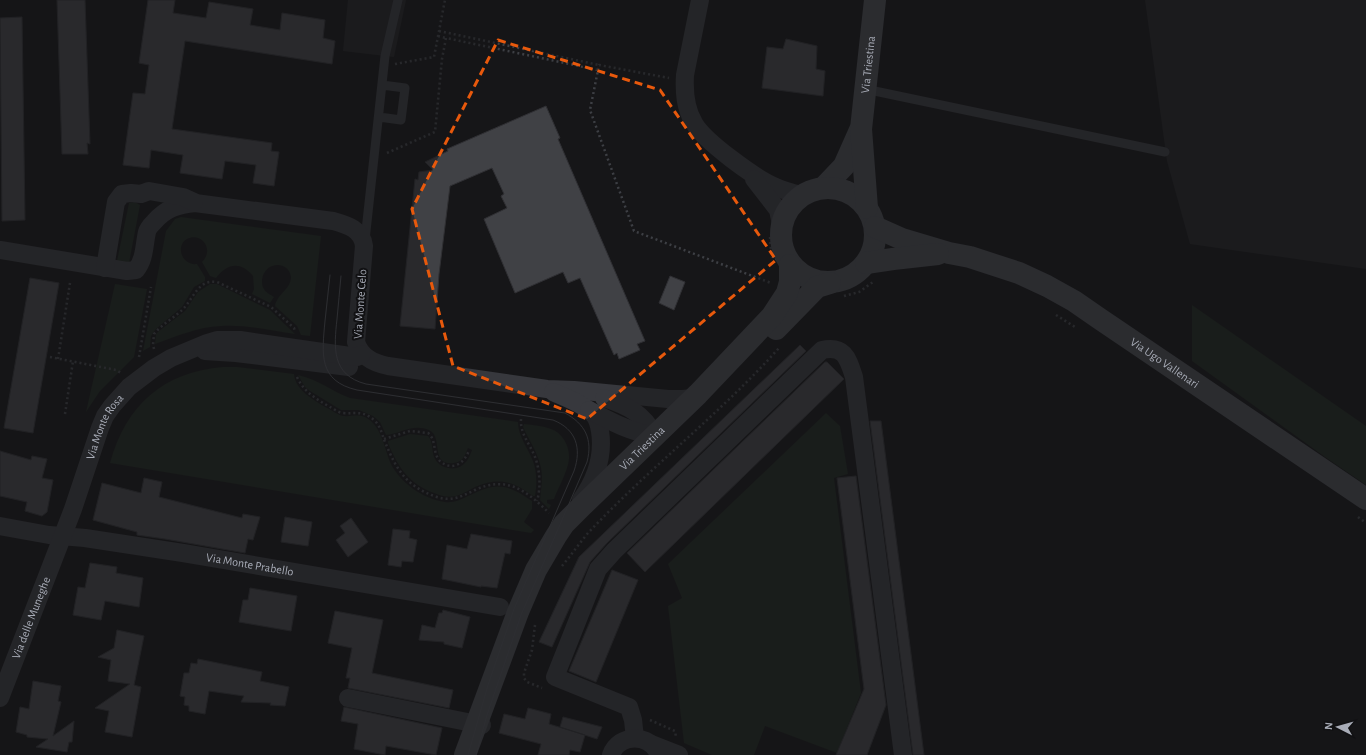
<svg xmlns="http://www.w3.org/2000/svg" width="1366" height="755" viewBox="0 0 1366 755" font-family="'Alegreya Sans',sans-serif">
  <rect width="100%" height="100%" fill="#161618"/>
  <!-- built -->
  <path fill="#222225" d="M348 0H406L394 57 343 51Z
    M1145 0H1366V269L1190 244 1167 161Z"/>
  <!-- green -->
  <path fill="#1e261f" d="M135 202 140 205 129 263 117 261 129 203Z
    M181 217 321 236 310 336 301 335 297 326 275 306C277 294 291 289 291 277 289 260 264 261 262 280 262 283 262 287 264 289 265 292 271 295 274 297L270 303 252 294 254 289 253 276C241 261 227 263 216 278L210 276 202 262C215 249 201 232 187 239 175 246 182 266 197 264L205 277V281L194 287 182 307 156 329 151 336 150 347 143 351 166 231 175 219Z
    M115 284 147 289 134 357 100 391 86 412Z
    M210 284H217L270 310 295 334C271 331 245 324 221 326 198 327 177 336 155 344L156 334 159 331 185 311 198 292Z
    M1192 305 1366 426V485L1325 457 1192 361Z
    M223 367H237L294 374C295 391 317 402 329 409 333 411 338 415 343 416 354 417 360 412 371 421 382 431 385 449 390 462 399 482 423 499 445 502 453 503 460 500 468 496 496 482 506 483 532 501V509L524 522 534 530 531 533 110 463C126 405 163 372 223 367Z
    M298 375C320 380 331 391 350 398L518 422C518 436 528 448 533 461 537 471 537 485 535 496H533C513 481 499 477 475 487 469 490 463 494 456 496 449 498 441 496 434 493 409 484 398 467 388 443V441L410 434 428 436C436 445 428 457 442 466 446 468 452 469 457 468 466 465 469 458 472 450L468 448C465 455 463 462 454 463 429 466 444 437 429 430 413 423 400 434 386 435L380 422 373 416 359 410H341L310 391 305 387Z
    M826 413 840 426 848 474 834 478 861 693 837 753 765 726 754 755H712L684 743 668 606 682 598 668 564Z
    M524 424C533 425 543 426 551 429 563 433 570 447 569 459 568 471 558 488 554 499L547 500V503L551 505 549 509 540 500C541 489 543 478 541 468 538 453 529 440 523 427Z"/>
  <!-- building -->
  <path fill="#404145" stroke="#303034" d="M57 0H85L90 144 87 143 88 154H62Z
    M148 0H175L173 13 206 18 209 2 253 9 250 25 280 30 282 13 325 20 323 38 335 41 332 64 185 41 172 129 272 143 271 151 279 152 274 186 253 183 256 165 225 161 222 179 180 173 183 155 151 150 149 168 123 165 133 93 145 94 149 65 139 63Z
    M22 17 25 220 2 221 0 18Z
    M786 39 817 46 816 69 825 71 823 96 762 88 767 47 783 49Z
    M546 106 560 138 558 139 645 341 637 344 640 350 619 359 617 353 614 355 580 278 568 283 563 272 515 293 484 219 507 208 501 196 504 194 492 168 450 186 439 274 435 329 400 326 415 179 418 180 419 172 433 170 425 162 448 151 447 149Z
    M670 276 685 282 674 310 659 303Z
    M30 278 59 283 33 433 4 428Z
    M800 345 806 351 607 543 590 562 552 647 539 642 579 557Z
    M825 362H827L844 379 645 572 627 553Z
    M870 421H881L924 755H913Z
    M0 451 31 460 32 456 47 459 42 478 53 480 47 512 42 516 25 511 27 502 0 496Z
    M856 476 886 705 867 755H836L864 689 837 478Z
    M144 478 162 482 159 497 242 518 243 514 260 517 253 540 248 539 245 553 165 539 137 535V532L93 520 102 483 141 493Z
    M285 517 312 522 308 546 281 542Z
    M351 518 368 542 348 557 336 540 345 533 340 526Z
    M393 529 410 531 409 538 417 540 413 562 402 561 401 567 388 565Z
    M471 534 512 541 510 554 505 553 497 588 481 586V587L442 579 447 545 467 549Z
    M90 563 117 567 116 573 143 578 139 607 105 601 101 620 73 615 78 587 85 588Z
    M612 570 638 580 596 682 569 671Z
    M250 588 297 596 291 631 239 622 243 600H248Z
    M443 610 470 617 462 648 444 644V642L419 640 422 625 435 628 439 613H442Z
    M335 611 383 620 372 673 453 690 449 708 348 688 350 678H346L352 648 328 643Z
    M117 630 144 636 134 685 141 687 132 737 105 732 109 711 95 708 130 684 108 681 111 660 98 657 114 648Z
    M198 659 262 672 260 681 289 687 285 706 270 705 271 703 241 702 244 696 209 691 205 714 189 711V706L184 705 185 697 180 696 184 673H189L191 663 197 664Z
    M33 681 61 686 58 701 61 702 53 736 74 721 72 742H69L67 752 36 747 48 739 27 737V735L16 732 20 707 29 709Z
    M344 707 442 728 436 755 386 746 385 755 354 749 358 724 341 721Z
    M528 708 551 714 549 724 585 735 580 752 570 750 569 755H538L541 744 499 733 504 714 525 719Z
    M563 717 602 727 597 739 560 727Z"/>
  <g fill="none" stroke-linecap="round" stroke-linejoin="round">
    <!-- path -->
    <path stroke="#3d3f44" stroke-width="2.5" stroke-dasharray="2 3" stroke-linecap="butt" d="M439 31 599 65
      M438 36 446 38
      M395 64 434 57 445 0
      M598 70 599 65 669 78
      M387 153 435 132 442 59 446 38 598 70 590 110 634 231 771 283
      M770 237 771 250 773 258
      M844 296 859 292 873 282
      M1056 315 1075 327
      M154 349 153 345 154 334C162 324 174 318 183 309 194 298 198 279 217 282L271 307 294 328 295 331
      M50 357 116 370 121 373
      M139 357 151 287
      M58 359 70 283
      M297 377C304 392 316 399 330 407 334 409 339 413 343 413 357 414 363 410 375 421 381 427 382 435 385 442 397 471 407 487 437 497 452 502 462 496 475 490 507 475 527 491 549 513
      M65 414 73 361
      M521 419C520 434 530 444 535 457 540 470 541 488 537 501
      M384 439 410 431 428 433C437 440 432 453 440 461 452 472 465 463 469 450
      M1358 517 1366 523
      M562 566C571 555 579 544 588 533 649 468 720 414 779 348
      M535 625 532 650 524 673V678L527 682 542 688
      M650 720 675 731 676 737"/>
    <!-- lane -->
    <path stroke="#37383d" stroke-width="9" d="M865 89 1165 152
      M379 117 401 120 405 88 382 85
      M365 240 385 56 398 0"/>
    <!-- street -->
    <g stroke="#37383d" stroke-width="18">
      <path d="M700 0 685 75C684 92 685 108 694 123 704 141 756 179 776 187 784 191 793 193 802 195"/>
      <path d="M754 179 778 210 781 224"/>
      <path d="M0 250 127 271 136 270C145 259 144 245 147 232 148 228 151 225 154 222 166 208 178 205 195 203L333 221C347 225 362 229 364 246L356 342C361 357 373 363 388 366L547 389 574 390 668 399H683L693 398"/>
      <path d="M105 268 116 202 122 194 131 193 141 194 149 191 183 197 194 202"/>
      <path d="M205 351 236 353 349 367"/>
      <path d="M553 392C566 398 584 404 593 414 598 419 599 425 600 431 604 457 596 479 581 500"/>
      <path d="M604 398C628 406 643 413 655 436"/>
      <path d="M589 410C610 421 630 432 655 436"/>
      <path id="s1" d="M0 526 49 535 85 538 183 553 500 607"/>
      <path id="s2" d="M0 698 73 509 100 428 105 416 112 406 129 387 154 368 171 358 207 343 217 340H240L357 357 362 354"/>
      <path d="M348 698 482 725"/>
      <path d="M635 738 633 720 629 707 555 677 598 569 614 551 822 350C845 345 848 359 854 377L903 755"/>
      <path d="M651 744 679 755"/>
      <path d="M611 755C619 733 650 733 659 755"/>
    </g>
    <!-- secondary -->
    <g stroke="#45474d" stroke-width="22">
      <path d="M824 187 844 166 860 130"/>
      <circle cx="828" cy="235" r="47"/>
      <path id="s3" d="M867 208 861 129 875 0"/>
      <path id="s4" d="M875 227 902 239 949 253 970 257 1019 273 1047 286 1074 301 1100 319 1366 499"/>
      <path d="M866 263 893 259 938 254"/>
      <path d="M776 329 817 287 830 283"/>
      <path id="s5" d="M465 755 518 612 536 570 556 536 564 524 582 506 698 394 772 316 787 293 790 282V265"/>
    </g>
    <!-- tram -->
    <path stroke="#4a4c52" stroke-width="1" d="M330 275C328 290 327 306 325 321 322 354 318 381 357 390L553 420C576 429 582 448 574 471L514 609 488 685 468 755
      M341 276C340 290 338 305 337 319 334 347 331 375 366 384L565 413C585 424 593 439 587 462L521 615 487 715 476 755"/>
  </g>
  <!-- marked area -->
  <path d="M0 0H1366V755H0ZM498 40 660 90 776 260 587 419 453 366 412 209Z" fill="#161618" fill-opacity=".55" fill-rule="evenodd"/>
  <path fill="none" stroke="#e8590c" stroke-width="3" stroke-dasharray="8 5" stroke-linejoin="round" d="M498 40 660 90 776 260 587 419 453 366 412 209Z"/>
  <g text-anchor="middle" stroke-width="4" stroke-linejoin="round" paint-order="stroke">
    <!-- street labels -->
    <g font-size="12" fill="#a8acb7" stroke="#111113">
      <text dy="4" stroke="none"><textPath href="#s3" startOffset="144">Via Triestina</textPath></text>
      <text transform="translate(360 304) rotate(-86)" y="4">Via Monte Celo</text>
      <text dy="4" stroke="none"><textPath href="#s4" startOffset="323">Via Ugo Vallenari</textPath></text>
      <text dy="4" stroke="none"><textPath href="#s2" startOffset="291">Via Monte Rosa</textPath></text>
      <text dy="4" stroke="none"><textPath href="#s5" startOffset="361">Via Triestina</textPath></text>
      <text dy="4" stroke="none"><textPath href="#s1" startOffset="253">Via Monte Prabello</textPath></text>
      <text dy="4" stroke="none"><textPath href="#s2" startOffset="86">Via delle Muneghe</textPath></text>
    </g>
  </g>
  <!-- north arrow -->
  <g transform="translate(1338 727) rotate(276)" stroke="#111113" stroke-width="3" paint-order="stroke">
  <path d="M0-3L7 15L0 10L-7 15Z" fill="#a8acb7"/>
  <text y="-6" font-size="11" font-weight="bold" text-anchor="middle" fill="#a8acb7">N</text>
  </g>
</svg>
